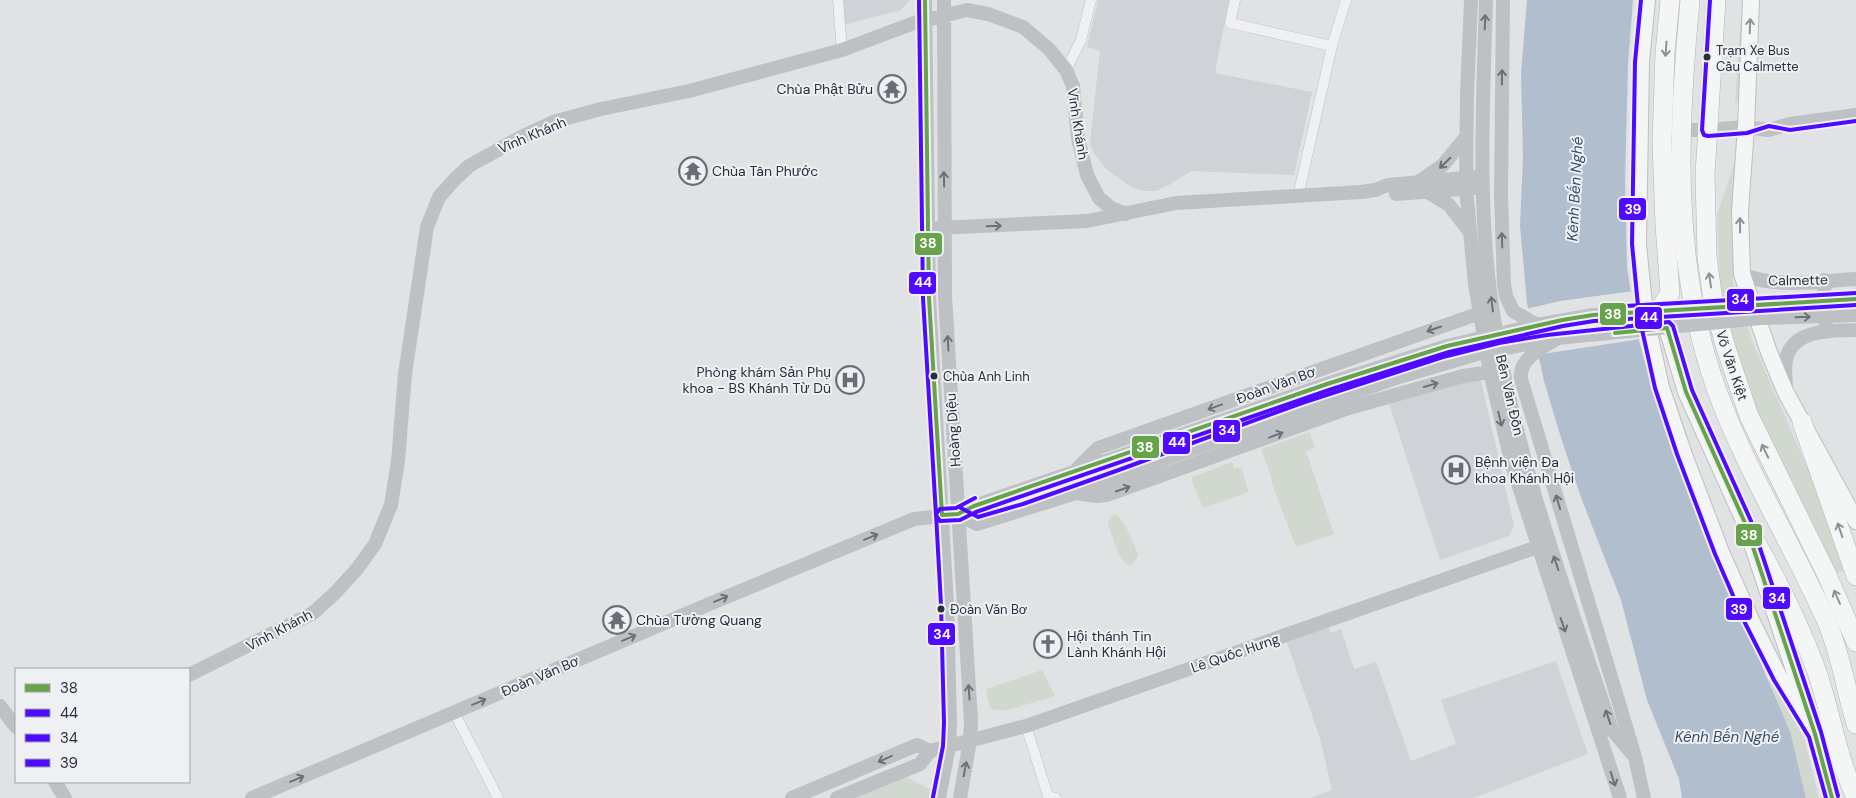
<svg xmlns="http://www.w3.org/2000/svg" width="1856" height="798" viewBox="0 0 1856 798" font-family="'DM Sans',sans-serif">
  <rect width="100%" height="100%" fill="#e0e2e4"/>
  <!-- built -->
  <path fill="#cfd2d7" d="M843 0H910L901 10 843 25Z
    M1098 0H1229L1215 73 1312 92 1294 175 1191 171 1169 185 1156 191H1145L1133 188 1106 169 1093 152 1090 143 1100 51 1087 47Z
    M1471 378 1481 381 1514 526 1509 536 1440 560 1389 404Z
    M1327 624 1331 633 1341 629 1354 669 1376 662 1411 761 1456 744 1441 700 1556 661 1588 754 1474 798H1311L1332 790 1320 738 1286 640Z"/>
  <!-- green -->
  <path fill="#d1d8d0" d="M1742 0 1739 98 1735 106Z
    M1736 158 1733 213V282L1753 343 1818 492 1844 571 1837 573 1759 417 1740 366 1720 287 1717 215Z
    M1310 432 1315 448 1306 451 1334 534 1296 547 1271 481 1272 480 1261 449Z
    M1232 462 1234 469 1241 467 1249 492 1203 508 1192 481V477Z
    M1114 514C1125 518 1134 545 1138 555L1133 564 1128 565C1118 559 1111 533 1108 522L1110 518Z
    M1042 670 1055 696 1004 711 992 709 989 705 986 689Z
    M1769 680 1798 725 1805 741 1819 798H1806L1790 731Z
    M900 774 933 791 932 798H858L856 793Z"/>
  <!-- water -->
  <path fill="#b0becd" d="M1527 0H1633L1628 63 1625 182 1627 268 1639 341 1662 421 1704 532 1790 731 1806 798H1682L1679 779 1647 700 1621 600 1582 500 1562 441 1544 381 1527 303 1520 226 1523 157 1521 74Z"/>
  <!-- pier -->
  <path fill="#e0e2e4" d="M1633 291 1641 339 1536 355 1526 309 1560 301Z"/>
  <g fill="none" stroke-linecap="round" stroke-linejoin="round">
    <defs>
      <path id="street" d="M838 0 842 50
        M1235 0 1230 23 1332 46
        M1066 70 1081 40 1091 0
        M1298 196 1332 46 1346 0
        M454 712 498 798
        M1026 726 1048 796 1056 798"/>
      <path id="primary" d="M1647 0 1641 62 1638 244 1645 315 1661 387 1683 452 1721 552 1751 620 1779 677 1815 734 1832 798
        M1751 0 1746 127 1740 211 1742 274 1770 355 1786 393 1856 521
        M1667 328 1686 392 1745 523 1807 709"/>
      <g id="highway">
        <path d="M1690 0C1678 132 1671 260 1716 388 1745 469 1792 543 1827 622 1841 655 1846 690 1856 724"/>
        <path id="s1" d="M1716 0 1705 174 1707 257 1713 301 1725 345 1749 416 1827 575 1856 642"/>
        <path d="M1659 311 1670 293 1665 225 1662 143 1665 53 1670 0"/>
        <path d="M1802 422 1856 576"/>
        <path d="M1745 523C1773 571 1798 620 1817 672 1831 713 1837 758 1856 797"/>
      </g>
    </defs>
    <!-- street casing -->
    <use href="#street" stroke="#bec0c2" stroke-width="11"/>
    <!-- primary casing -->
    <use href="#primary" stroke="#bdbfc2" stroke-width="18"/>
    <!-- highway casing -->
    <use href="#highway" stroke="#b3b5b9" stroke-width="20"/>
    <!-- street -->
    <use href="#street" stroke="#eff0f2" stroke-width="10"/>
    <!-- secondary -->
    <path stroke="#bec1c4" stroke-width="14" d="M925 0 929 298 947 605 950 723 949 747 939 798
      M944 0 945 296 971 721 970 741 960 798
      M1471 0 1467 95 1466 189 1475 284 1490 372 1512 465 1620 798
      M1486 0C1483 104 1477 210 1493 313 1515 457 1566 593 1612 730L1635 757
      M1503 0 1501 196 1504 284 1506 296 1513 311 1537 325 1593 315
      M1681 130H1708L1746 127 1768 130 1790 124 1856 115
      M1420 181 1443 165 1466 137
      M1428 192 1449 205 1469 231
      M1396 194 1474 188
      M938 228 1087 221 1176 203 1361 192 1375 190 1388 185 1475 177
      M1742 274C1776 289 1819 281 1856 279
      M1824 280 1826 328
      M1556 339C1542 348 1518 359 1521 379L1618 700 1635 757 1644 798
      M1786 389C1786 378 1783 363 1788 353 1799 328 1834 331 1856 330
      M1077 469 1098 448 1480 313
      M1076 493 1096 496 1107 495 1349 408 1463 376 1490 372
      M958 514 977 524 1076 493 1173 456
      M189 675 313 613 335 593 357 569 375 544 391 505 398 461 405 374 427 227 439 197 455 179 469 166 521 137 553 122 601 109 689 91 842 50 914 23 967 10 988 14 1023 27 1049 49 1066 70 1073 86 1078 138 1087 175 1099 198 1111 208 1126 214
      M0 706 16 727
      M55 782 65 798
      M252 798 707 605 914 519 958 514 974 506 1167 440
      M792 798 917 745 930 751 1026 726 1537 547
      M837 798 920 764 930 751"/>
    <!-- primary -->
    <use href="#primary" stroke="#f4f5f5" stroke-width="16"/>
    <!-- highway -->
    <use href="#highway" stroke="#f4f5f5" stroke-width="19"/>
    <!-- secondary-bridge -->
    <path stroke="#bec1c4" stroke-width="14" d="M1593 315 1856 299
      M1167 440 1327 384 1447 346 1537 325
      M1173 456 1399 377 1477 354 1557 338 1761 318 1856 315"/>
    <defs>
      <path id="bus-1" d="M925 0 929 298 942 515 958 514 974 506 1327 384 1447 346 1562 320 1593 315 1856 299
        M1615 333 1667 328 1686 392 1745 523 1815 734 1832 798"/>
      <path id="bus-2" d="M919 0 923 298 936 515 940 521 960 520 976 512 1329 390 1449 352 1563 326 1594 321 1856 305"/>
      <path id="bus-3" d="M1625 306 1856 293
        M961 508 978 517 1023 504 1116 471 1302 403 1443 357 1499 343 1547 335 1669 322 1673 326 1692 390 1751 521 1821 732 1838 796
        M933 797 943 746 944 723 941 605 936 514 940 509 956 508 975 498"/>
      <path id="bus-4" d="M1641 0 1635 62 1632 244 1639 316 1655 388 1677 454 1715 554 1745 623 1774 680 1809 737 1826 798
        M1710 0 1702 130 1704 135 1708 136 1747 133 1769 126 1790 130 1856 121"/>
    </defs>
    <!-- bus-1 casing -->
    <use href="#bus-1" stroke="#eef0f4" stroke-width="8"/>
    <!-- bus-2 casing -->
    <use href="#bus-2" stroke="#eef0f4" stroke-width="8"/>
    <!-- bus-3 casing -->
    <use href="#bus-3" stroke="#eef0f4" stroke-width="8"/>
    <!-- bus-4 casing -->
    <use href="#bus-4" stroke="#eef0f4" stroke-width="8"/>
    <!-- bus-1 -->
    <use href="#bus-1" stroke="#67a34a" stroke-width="4"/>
    <!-- bus-2 -->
    <use href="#bus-2" stroke="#4f0aff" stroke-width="4"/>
    <!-- bus-3 -->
    <use href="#bus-3" stroke="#4f0aff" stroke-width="4"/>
    <!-- bus-4 -->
    <use href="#bus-4" stroke="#4f0aff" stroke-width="4"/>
  </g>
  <!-- one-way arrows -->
  <defs><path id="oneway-shaft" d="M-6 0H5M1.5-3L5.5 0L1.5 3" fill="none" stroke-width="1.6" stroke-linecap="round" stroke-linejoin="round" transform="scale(1.25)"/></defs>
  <g stroke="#6c7179">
    <use href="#oneway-shaft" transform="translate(1485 22) rotate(-88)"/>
    <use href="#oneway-shaft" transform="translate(1502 77) rotate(-89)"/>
    <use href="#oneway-shaft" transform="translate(1445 163) rotate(136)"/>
    <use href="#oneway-shaft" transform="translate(944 179) rotate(-91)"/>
    <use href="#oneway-shaft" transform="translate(994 226) rotate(-2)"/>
    <use href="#oneway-shaft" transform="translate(1502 240) rotate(-92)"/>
    <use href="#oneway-shaft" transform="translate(1492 304) rotate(-97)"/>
    <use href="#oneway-shaft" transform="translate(1803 317) rotate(-2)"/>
    <use href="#oneway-shaft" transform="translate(1434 329) rotate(161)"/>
    <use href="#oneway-shaft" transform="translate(948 343) rotate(-93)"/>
    <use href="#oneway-shaft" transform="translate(1431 385) rotate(-16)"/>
    <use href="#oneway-shaft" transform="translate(1215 407) rotate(160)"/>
    <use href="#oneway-shaft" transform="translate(1500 419) rotate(76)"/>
    <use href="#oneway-shaft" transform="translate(1276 435) rotate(-20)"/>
    <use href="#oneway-shaft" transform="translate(1123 489) rotate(-19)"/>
    <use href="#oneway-shaft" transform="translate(1558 502) rotate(-107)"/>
    <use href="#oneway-shaft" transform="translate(871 537) rotate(-22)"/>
    <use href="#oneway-shaft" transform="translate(1556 563) rotate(-109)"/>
    <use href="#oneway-shaft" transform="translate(721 599) rotate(-23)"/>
    <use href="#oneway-shaft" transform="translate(1563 625) rotate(71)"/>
    <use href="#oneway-shaft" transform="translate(629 638) rotate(-23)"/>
    <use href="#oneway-shaft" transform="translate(969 692) rotate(-94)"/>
    <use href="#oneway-shaft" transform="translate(479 702) rotate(-23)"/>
    <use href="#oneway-shaft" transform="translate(1608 717) rotate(-109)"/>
    <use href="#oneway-shaft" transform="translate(885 759) rotate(156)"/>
    <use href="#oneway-shaft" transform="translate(965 769) rotate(-79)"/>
    <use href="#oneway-shaft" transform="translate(297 779) rotate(-23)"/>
    <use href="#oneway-shaft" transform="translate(1613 779) rotate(72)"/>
  </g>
  <g stroke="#8e9298">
    <use href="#oneway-shaft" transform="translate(1750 26) rotate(-88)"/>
    <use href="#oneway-shaft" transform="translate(1666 49) rotate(94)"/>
    <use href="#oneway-shaft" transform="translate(1740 225) rotate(-91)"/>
    <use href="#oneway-shaft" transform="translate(1710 280) rotate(-98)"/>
    <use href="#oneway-shaft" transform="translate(1765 451) rotate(-116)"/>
    <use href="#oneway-shaft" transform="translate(1840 530) rotate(-109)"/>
    <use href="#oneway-shaft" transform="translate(1837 597) rotate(-114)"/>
  </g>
  <!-- icons -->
  <defs>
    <symbol id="temple-ring" viewBox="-11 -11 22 22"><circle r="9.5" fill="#eef0f4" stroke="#696e77" stroke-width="1.5"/><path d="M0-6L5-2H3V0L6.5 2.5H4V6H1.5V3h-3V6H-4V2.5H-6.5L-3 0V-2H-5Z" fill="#696e77"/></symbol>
    <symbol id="hospital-ring" viewBox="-11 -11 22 22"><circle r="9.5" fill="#eef0f4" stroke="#696e77" stroke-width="1.5"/><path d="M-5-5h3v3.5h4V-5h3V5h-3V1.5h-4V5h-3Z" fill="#696e77"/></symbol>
    <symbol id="church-ring" viewBox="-11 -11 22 22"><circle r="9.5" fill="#eef0f4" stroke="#696e77" stroke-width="1.5"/><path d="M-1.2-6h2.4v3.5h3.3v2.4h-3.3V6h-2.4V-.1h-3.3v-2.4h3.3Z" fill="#696e77"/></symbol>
  </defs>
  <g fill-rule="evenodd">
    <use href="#temple-ring" x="876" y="73" width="32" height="32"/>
    <use href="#temple-ring" x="677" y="155" width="32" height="32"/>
    <use href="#hospital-ring" x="834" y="364" width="32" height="32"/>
    <use href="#hospital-ring" x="1440" y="454" width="32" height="32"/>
    <use href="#temple-ring" x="601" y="604" width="32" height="32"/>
    <use href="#church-ring" x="1032" y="628" width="32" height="32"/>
  </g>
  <!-- markers -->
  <g fill="#29303c" stroke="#eef0f4" stroke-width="2">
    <circle cx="1707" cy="57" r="4.5"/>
    <circle cx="934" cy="376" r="4.5"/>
    <circle cx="941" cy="609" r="4.5"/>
  </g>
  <g text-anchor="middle" stroke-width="4" stroke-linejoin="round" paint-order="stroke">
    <!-- bus labels -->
    <g font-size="13" fill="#29303c" stroke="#eef0f4" text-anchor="start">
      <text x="1716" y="55">Trạm Xe Bus<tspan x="1716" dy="16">Cầu Calmette</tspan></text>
      <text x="943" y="381">Chùa Anh Linh</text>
      <text x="950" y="614">Đoàn Văn Bơ</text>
    </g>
    <!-- poi labels -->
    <g font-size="14" fill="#29303c" stroke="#eef0f4" text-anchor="start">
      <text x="873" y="94" text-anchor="end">Chùa Phật Bửu</text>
      <text x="712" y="176">Chùa Tân Phước</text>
      <text x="831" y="377" text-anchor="end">Phòng khám Sản Phụ<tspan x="831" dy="16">khoa - BS Khánh Từ Dũ</tspan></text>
      <text x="1475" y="467">Bệnh viện Đa<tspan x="1475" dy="16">khoa Khánh Hội</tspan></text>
      <text x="636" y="625">Chùa Tường Quang</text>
      <text x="1067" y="641">Hội thánh Tin<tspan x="1067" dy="16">Lành Khánh Hội</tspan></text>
    </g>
    <!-- street labels -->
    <g font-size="14" fill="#29303c" stroke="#eef0f4">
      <text transform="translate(1078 124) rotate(81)" y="5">Vĩnh Khánh</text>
      <text transform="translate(532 135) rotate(-23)" y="5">Vĩnh Khánh</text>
      <text transform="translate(1798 280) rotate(-1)" y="5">Calmette</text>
      <text dy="5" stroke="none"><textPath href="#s1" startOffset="369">Võ Văn Kiệt</textPath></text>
      <text transform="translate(1276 385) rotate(-20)" y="5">Đoàn Văn Bơ</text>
      <text transform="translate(1510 395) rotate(77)" y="5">Bến Vân Đồn</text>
      <text transform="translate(953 430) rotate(-94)" y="5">Hoàng Diệu</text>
      <text transform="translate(279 630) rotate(-28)" y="5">Vĩnh Khánh</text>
      <text transform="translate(1235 653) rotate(-19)" y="5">Lê Quốc Hưng</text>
      <text transform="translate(540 676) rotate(-23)" y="5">Đoàn Văn Bơ</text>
    </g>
    <!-- water labels -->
    <g font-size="15" font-style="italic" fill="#374e6c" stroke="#eef0f4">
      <text transform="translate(1575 189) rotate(-87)" y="5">Kênh Bến Nghé</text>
      <text x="1727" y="742">Kênh Bến Nghé</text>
    </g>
  </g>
  <g stroke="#eef0f4" stroke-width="2">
    <rect x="1618" y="197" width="29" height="24" rx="5" fill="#4f0aff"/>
    <rect x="914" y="232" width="29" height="24" rx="5" fill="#67a34a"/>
    <rect x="908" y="271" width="29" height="24" rx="5" fill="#4f0aff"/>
    <rect x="1726" y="288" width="29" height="24" rx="5" fill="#4f0aff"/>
    <rect x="1599" y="302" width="28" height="24" rx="5" fill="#67a34a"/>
    <rect x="1634" y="306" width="29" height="24" rx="5" fill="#4f0aff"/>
    <rect x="1212" y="419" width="29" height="24" rx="5" fill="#4f0aff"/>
    <rect x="1162" y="431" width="29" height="24" rx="5" fill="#4f0aff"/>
    <rect x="1131" y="435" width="29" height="24" rx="5" fill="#67a34a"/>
    <rect x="1735" y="523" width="28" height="24" rx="5" fill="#67a34a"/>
    <rect x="1762" y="586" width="29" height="24" rx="5" fill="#4f0aff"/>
    <rect x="1725" y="597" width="28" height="24" rx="5" fill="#4f0aff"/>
    <rect x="927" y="622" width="29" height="24" rx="5" fill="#4f0aff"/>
  </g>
  <g font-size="14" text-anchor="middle" font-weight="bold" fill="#fff">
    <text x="1633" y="214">39</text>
    <text x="928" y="248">38</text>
    <text x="923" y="287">44</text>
    <text x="1740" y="304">34</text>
    <text x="1613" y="319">38</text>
    <text x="1649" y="322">44</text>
    <text x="1227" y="435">34</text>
    <text x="1177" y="447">44</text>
    <text x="1145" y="452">38</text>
    <text x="1749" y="540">38</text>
    <text x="1777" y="603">34</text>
    <text x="1739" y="614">39</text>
    <text x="942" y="639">34</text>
  </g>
  <!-- legend -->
  <rect x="15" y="668" width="175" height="115" fill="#eef0f4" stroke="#9fa3aa"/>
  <rect x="25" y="684" width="25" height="8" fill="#67a34a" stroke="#9fa3aa"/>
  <text x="60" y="693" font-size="15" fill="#29303c">38</text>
  <rect x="25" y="709" width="25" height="8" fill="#4f0aff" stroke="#9fa3aa"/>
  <text x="60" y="718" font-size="15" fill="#29303c">44</text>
  <rect x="25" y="734" width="25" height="8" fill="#4f0aff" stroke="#9fa3aa"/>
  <text x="60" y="743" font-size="15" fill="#29303c">34</text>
  <rect x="25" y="759" width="25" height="8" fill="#4f0aff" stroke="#9fa3aa"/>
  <text x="60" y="768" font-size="15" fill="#29303c">39</text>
</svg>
